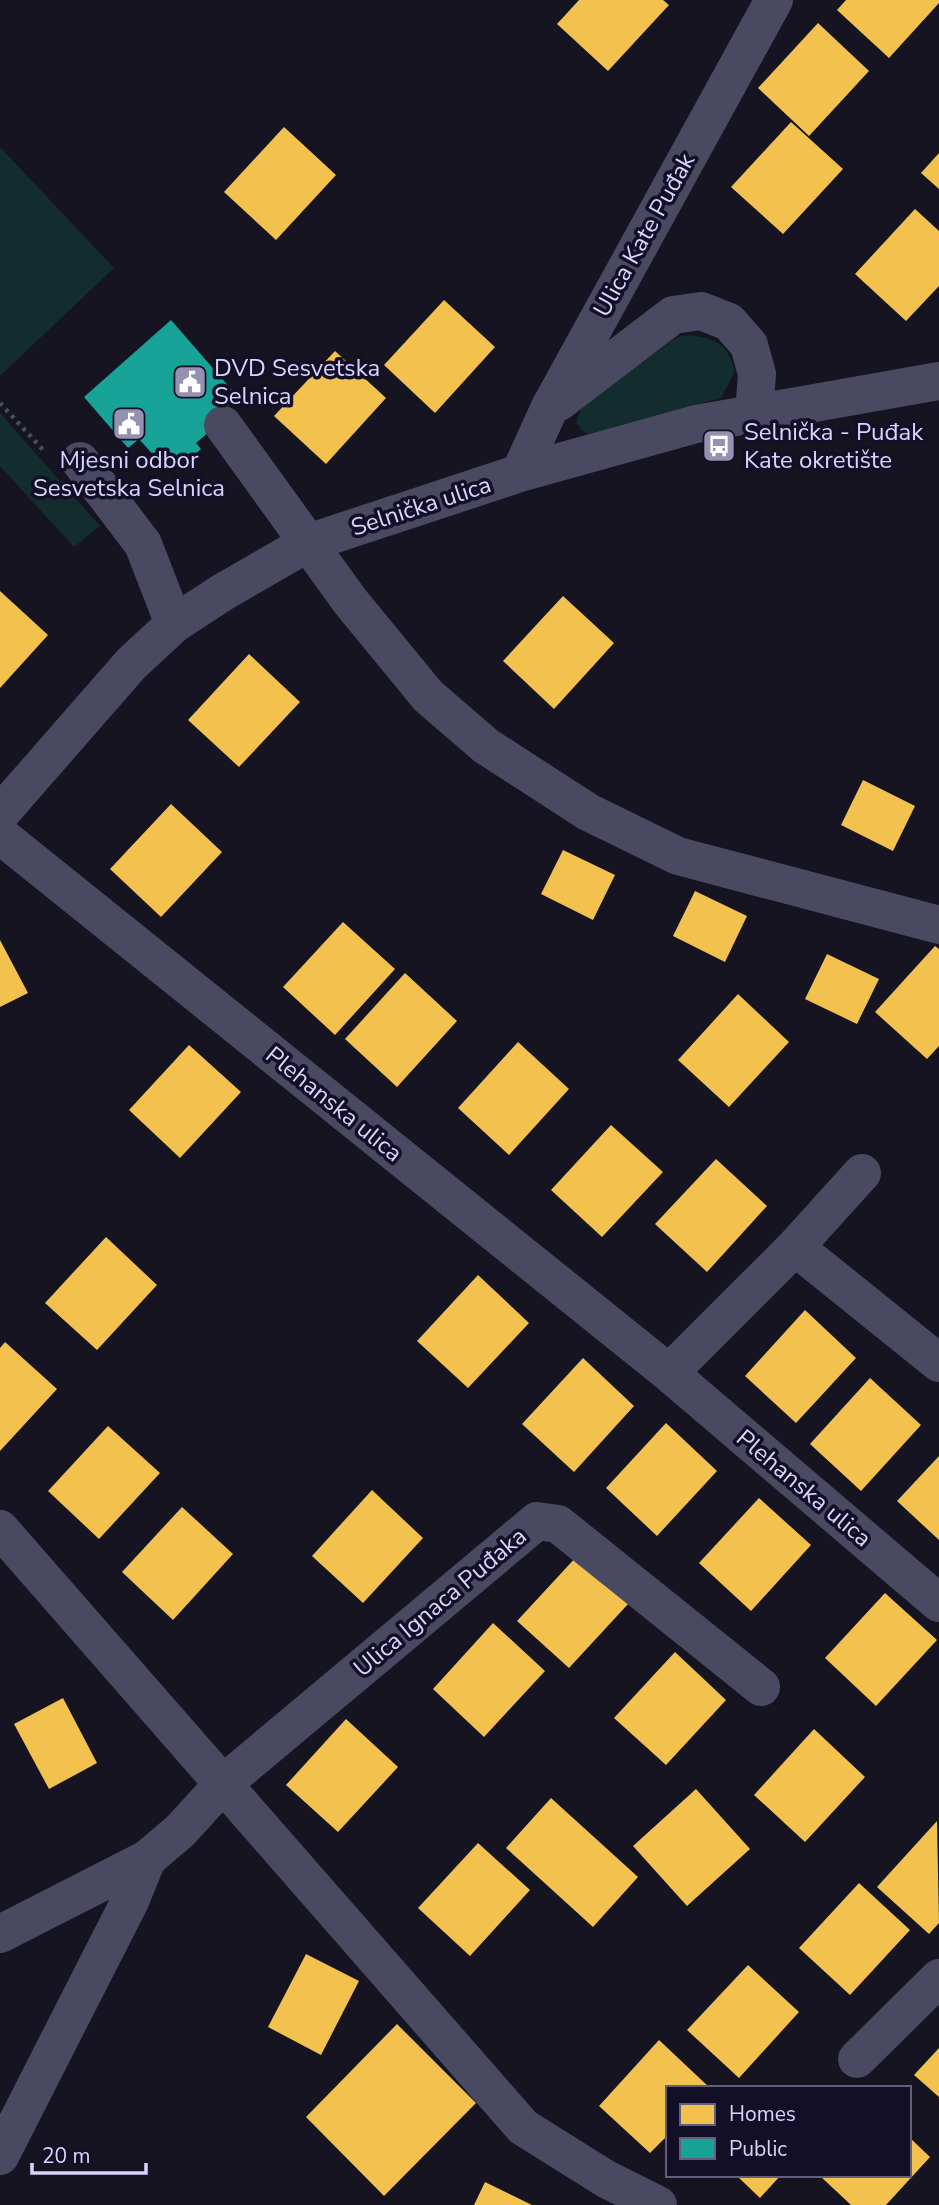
<svg xmlns="http://www.w3.org/2000/svg" width="939" height="2205" viewBox="0 0 939 2205" font-family="'Nunito Sans',sans-serif">
  <rect width="100%" height="100%" fill="#161421"/>
  <!-- green -->
  <path fill="#132c2d" d="M0 147 114 268 0 376Z
    M691 335C718 340 727 343 735 371L721 398 589 434 581 430 576 422 582 406 677 337Z
    M0 413 100 526 74 547 0 466Z"/>
  <!-- homes -->
  <path fill="#f2c14e" d="M579 0H663L669 5 608 71 557 24Z
    M846 0H939V3L889 58 837 10Z
    M818 23 869 71 809 136 758 88Z
    M791 122 843 169 783 234 731 187Z
    M284 127 336 175 276 240 224 192Z
    M939 153V189L921 173Z
    M915 209 939 231V286L906 321 855 274Z
    M444 300 495 347 435 413 384 365Z
    M335 351 386 398 326 464 274 416Z
    M0 591 48 635 0 688Z
    M563 596 614 643 554 709 503 661Z
    M249 654 300 702 239 767 188 720Z
    M863 780 915 806 893 851 841 825Z
    M171 804 222 852 161 917 110 869Z
    M563 850 615 875 593 920 541 894Z
    M695 891 747 916 725 962 673 936Z
    M343 922 395 969 335 1035 283 987Z
    M0 940 28 993 0 1007Z
    M935 946 939 949V1046L927 1059 875 1012Z
    M827 954 879 979 857 1024 805 999Z
    M405 973 457 1021 397 1087 345 1039Z
    M738 994 789 1042 729 1107 678 1060Z
    M518 1042 569 1089 509 1155 458 1108Z
    M189 1045 241 1092 180 1158 129 1110Z
    M611 1125 663 1172 602 1237 551 1190Z
    M716 1159 767 1206 707 1272 655 1224Z
    M106 1237 157 1285 97 1350 45 1303Z
    M478 1275 529 1323 468 1388 417 1341Z
    M805 1310 856 1358 796 1423 745 1376Z
    M5 1342 57 1389 0 1451V1348Z
    M583 1358 634 1406 574 1472 522 1424Z
    M870 1378 921 1425 861 1491 810 1444Z
    M666 1423 717 1471 657 1536 606 1488Z
    M108 1426 160 1473 99 1539 48 1491Z
    M939 1456V1540L897 1501Z
    M372 1490 423 1538 363 1603 312 1556Z
    M759 1498 811 1545 751 1611 699 1563Z
    M182 1507 233 1554 173 1620 122 1572Z
    M578 1555 629 1603 569 1668 517 1621Z
    M885 1593 937 1640 876 1706 825 1658Z
    M493 1623 545 1671 484 1737 433 1689Z
    M675 1652 726 1700 666 1765 614 1718Z
    M63 1698 97 1763 49 1789 14 1724Z
    M346 1719 398 1767 338 1832 286 1785Z
    M814 1729 865 1777 805 1842 754 1795Z
    M696 1789 750 1849 687 1906 633 1846Z
    M551 1798 638 1877 593 1927 506 1848Z
    M937 1821 939 1923 929 1934 877 1887Z
    M478 1843 530 1890 470 1956 418 1908Z
    M859 1883 910 1930 850 1995 799 1948Z
    M306 1954 359 1981 321 2055 268 2027Z
    M748 1965 799 2012 739 2078 687 2030Z
    M397 2024 476 2103 384 2196 306 2117Z
    M659 2040 710 2088H668V2135L650 2153 599 2106Z
    M939 2048V2097L914 2075Z
    M909 2137 930 2157 886 2205H851L819 2175H909Z
    M736 2175H781L760 2198Z
    M485 2182 532 2205H474Z"/>
  <!-- public -->
  <path fill="#17a398" d="M171 320 238 397 206 426 210 431 196 443 201 449 186 462 182 457 167 470 139 439 128 448 84 397Z"/>
  <g fill="none" stroke-linecap="round" stroke-linejoin="round">
    <!-- path -->
    <path stroke="#44505f" stroke-width="4.5" stroke-dasharray="3.5 5" stroke-linecap="butt" d="M0 403 45 452"/>
    <!-- minor -->
    <path stroke="#4a4962" stroke-width="38" d="M559 402 673 315 701 311 729 322 749 345 757 374 754 413
      M223 425 350 601 428 696 486 746 588 812 678 856 939 925
      M80 461 143 544 174 624
      M520 473 549 409 774 0
      M0 814 131 664 174 624 223 592 308 543 520 473 696 424 939 381
      M0 835 669 1373 939 1603
      M795 1247 939 1363
      M669 1373 795 1247 862 1173
      M0 1529 523 2127 606 2179 658 2205
      M0 1934 147 1859 180 1831 224 1783 537 1521 558 1524 761 1687
      M857 2059 939 1978
      M0 2156 130 1901 147 1859"/>
  </g>
  <!-- icons -->
  <defs>
    <symbol id="civic-square" viewBox="-11 -11 22 22"><rect x="-9" y="-9" width="18" height="18" rx="4" fill="#9591b1" stroke="#130f26"/><path d="M-.6-6.5H3V-4.5H.6V-3L4-1V1h2V6H-6V1h2V-1L-.6-3ZM-1.2 2.5V6h2.4V2.5Z" fill="#fff"/></symbol>
    <symbol id="bus-square" viewBox="-11 -11 22 22"><rect x="-9" y="-9" width="18" height="18" rx="4" fill="#9591b1" stroke="#130f26"/><path d="M-5-6H5V4H4V6H2V4H-2V6H-4V4H-5ZM-3.5-4V0h7V-4ZM-3.5 1.2v1.5H-2V1.2ZM2 1.2v1.5H3.5V1.2Z" fill="#fff"/></symbol>
  </defs>
  <g fill-rule="evenodd">
    <use href="#civic-square" x="171" y="363" width="38" height="38"/>
    <use href="#civic-square" x="110" y="405" width="38" height="38"/>
    <use href="#bus-square" x="700" y="427" width="38" height="38"/>
  </g>
  <g text-anchor="middle" stroke-width="7" stroke-linejoin="round" paint-order="stroke">
    <!-- street labels -->
    <g font-size="24" fill="#d9d4ff" stroke="#130f26">
      <text transform="translate(644 235) rotate(-61)" y="8">Ulica Kate Puđak</text>
      <text transform="translate(421 506) rotate(-18)" y="8">Selnička ulica</text>
      <text transform="translate(334 1104) rotate(39)" y="8">Plehanska ulica</text>
      <text transform="translate(804 1488) rotate(40)" y="8">Plehanska ulica</text>
      <text transform="translate(440 1602) rotate(-40)" y="8">Ulica Ignaca Puđaka</text>
    </g>
    <!-- poi labels -->
    <g font-size="24" fill="#d9d4ff" stroke="#130f26" text-anchor="start">
      <text x="214" y="376">DVD Sesvetska<tspan x="214" dy="28">Selnica</tspan></text>
      <text x="744" y="440">Selnička - Puđak<tspan x="744" dy="28">Kate okretište</tspan></text>
      <text x="129" y="468" text-anchor="middle">Mjesni odbor<tspan x="129" dy="28">Sesvetska Selnica</tspan></text>
    </g>
  </g>
  <!-- legend -->
  <rect x="666" y="2086" width="245" height="91" fill="#130f26" stroke="#625e7d" stroke-width="2"/>
  <rect x="680" y="2104" width="35" height="21" fill="#f2c14e" stroke="#625e7d" stroke-width="2"/>
  <text x="729" y="2121" font-size="21" fill="#d9d4ff">Homes</text>
  <rect x="680" y="2138" width="35" height="21" fill="#17a398" stroke="#625e7d" stroke-width="2"/>
  <text x="729" y="2156" font-size="21" fill="#d9d4ff">Public</text>
  <!-- scale -->
  <path d="M32 2163v10h114v-10" fill="none" stroke="#d9d4ff" stroke-width="3.5"/>
  <text x="42" y="2163" font-size="21" fill="#d9d4ff" stroke="#130f26" stroke-width="5" paint-order="stroke">20 m</text>
</svg>
